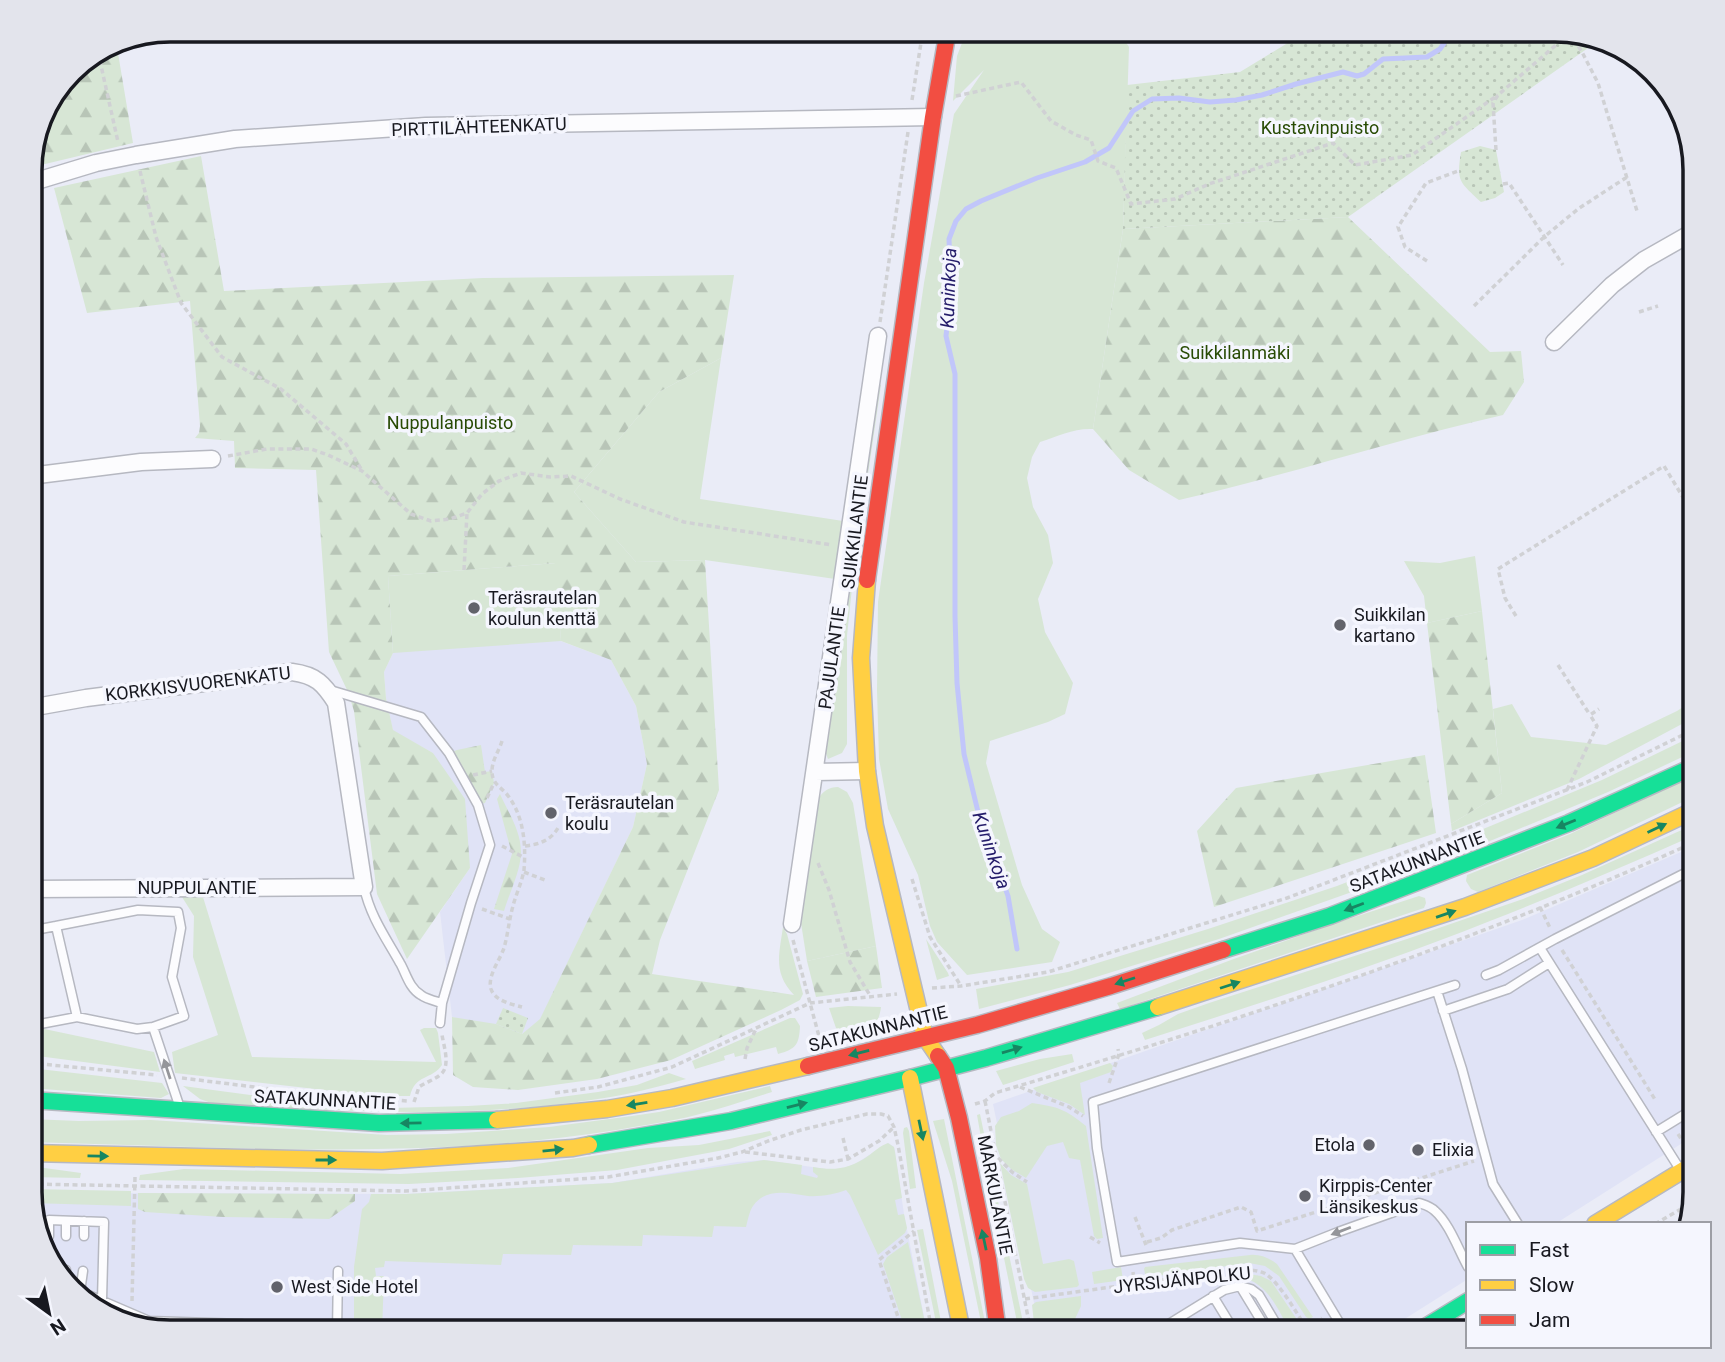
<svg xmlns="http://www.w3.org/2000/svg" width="1725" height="1362" viewBox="0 0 1725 1362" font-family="Roboto,sans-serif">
  <defs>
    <pattern id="forest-firs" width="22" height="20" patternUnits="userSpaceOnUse" patternTransform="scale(1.75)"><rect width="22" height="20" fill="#d7e6d5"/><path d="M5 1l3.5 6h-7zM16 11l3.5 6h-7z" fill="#b8c5b7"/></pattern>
    <pattern id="park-dots" width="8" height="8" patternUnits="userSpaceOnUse" patternTransform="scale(1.75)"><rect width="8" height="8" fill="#d7e6d5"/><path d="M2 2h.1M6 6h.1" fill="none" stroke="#b8c5b7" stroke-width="1.8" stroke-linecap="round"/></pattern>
  </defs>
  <rect width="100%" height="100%" fill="#eaecf7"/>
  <!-- built -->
  <path fill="#e0e3f6" d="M388 576 611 660 636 706 647 764 633 827 540 1020 522 1034 452 1017 440 912 470 868 433 753 393 731 386 698 384 672 393 653Z
    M1695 846V1135L1555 1224H1468V1279L1384 1332H1040L993 1104 1522 920Z
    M888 1143 894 1147 895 1152 904 1214 927 1332H169L117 1322 78 1298 44 1254 30 1201V1193L406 1194 612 1183 737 1162 764 1160 826 1169H841L855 1164Z"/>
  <!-- grass -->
  <path fill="#d7e6d5" d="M967 30H1118L1129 47 1123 229 1093 429C1074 428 1058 436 1040 442L1032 457 1027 478 1033 507 1048 535 1053 563 1038 599 1045 632 1073 683 1065 714 1048 722 990 741 986 763 1022 885 1042 929 1060 942 1052 962 967 975 937 942 930 926 918 875 888 809 879 759 877 690 878 602 924 283 954 114 984 70 953 101 957 56Z
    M721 358 700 499 843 521 835 579 705 560 636 562 574 492 659 392Z
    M875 384 881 385 853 578 847 636V744L842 753 828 759 824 748Z
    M1695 402V452L1692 454 1681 406Z
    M1475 556 1482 611 1427 623 1424 596 1404 561 1440 563Z
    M556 563 561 641 393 653 388 576Z
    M1695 699V717L1579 779 1452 831 1451 824 1502 793 1493 709 1512 704 1531 737 1606 745 1677 711Z
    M1695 735V751L1608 792 1478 846 1461 844 1459 839 1602 780Z
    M1695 775V796L1578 852 1478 892 1471 889 1466 881 1467 875 1570 834Z
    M838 787 847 792 853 803 876 946 807 961 801 923 818 799C823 791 829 787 838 787Z
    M1695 824V835C1627 865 1559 894 1490 921 1377 966 1261 1003 1145 1040L1142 1033 1159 1025 1178 1014 1209 1003 1407 939 1523 899 1582 875Z
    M1434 848 1437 854 1428 865 1219 939 1070 985 979 1009 976 989 1068 972 1208 929 1337 886Z
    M1419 896 1425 898 1426 903 1424 908 1120 1009 1117 1003 1231 960 1333 924Z
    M182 897H203L252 1057 436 1062 420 1030 424 1028H436L438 1033 442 1065C432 1080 415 1074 410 1096H377L175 1073 172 1052 218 1035 193 957 194 916Z
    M783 927 787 934 803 994 800 1000 781 1010V993L794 995C773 973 779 955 783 927Z
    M926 939 948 973 949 976 937 980Z
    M848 1006 881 1007C879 1026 868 1034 852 1042L836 1028 829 1008Z
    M790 1018H795L800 1026C799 1045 796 1049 778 1054L776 1047 735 1057 734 1053 724 1056 725 1060 695 1069 692 1061Z
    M30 1026 154 1052 160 1072 30 1055Z
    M1072 1054 1074 1062 1003 1085 996 1071 1040 1059Z
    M1110 1063 1113 1066 1111 1072 1080 1083 1085 1115 1069 1104 1037 1092 1033 1088Z
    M30 1068 162 1083 169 1094 161 1098 30 1088Z
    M669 1073 686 1079C657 1087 628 1095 598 1099 468 1119 343 1112 211 1103L200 1099 183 1086 324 1105 391 1108 468 1106 516 1103 598 1092 637 1085Z
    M770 1086 772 1092C746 1100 721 1109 696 1115 670 1122 643 1125 617 1130 423 1161 226 1147 30 1142V1119L79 1121 151 1120 387 1135 446 1134 549 1127 632 1116 659 1112Z
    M1032 1103C1059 1107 1065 1109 1086 1126L1103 1238 1097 1239 1094 1236 1080 1160 1069 1158 1063 1142 1047 1146 1026 1178 1011 1169 1001 1159 996 1145 995 1126 1001 1117 1019 1111Z
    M980 1114 1025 1332H1019L991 1194 977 1115Z
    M944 1119 987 1332H983L952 1181 933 1121Z
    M907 1127 909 1131 916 1188 910 1189 903 1133 904 1128Z
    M770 1131 772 1135 729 1149 617 1170 518 1178 409 1184 139 1180 140 1175 184 1169 400 1174 508 1168 648 1148 699 1145Z
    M888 1143 894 1147 895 1152 902 1198 895 1200 898 1215 904 1214 907 1228 905 1233 878 1255 850 1195 846 1190C836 1194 819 1197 808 1196 789 1193 766 1187 753 1206 749 1212 748 1220 746 1227L714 1226 712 1237 643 1235 642 1246 573 1245 571 1255 503 1254 501 1265 385 1261 384 1267 375 1268 376 1276H384L382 1332H354V1267L362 1209 369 1202 371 1194H406L612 1183 764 1160 802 1165 801 1174 817 1178 818 1176 813 1172V1167C834 1171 850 1169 868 1156 875 1151 880 1146 888 1143Z
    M1000 1163 1011 1175 1027 1184 1043 1264 1069 1259 1074 1261 1079 1285 1077 1287 1035 1292 1028 1288 1024 1279Z
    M30 1166 81 1173 80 1178 30 1177Z
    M30 1189 131 1191V1206L31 1203Z
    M923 1229 943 1332H938L917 1230Z
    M908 1242 927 1332H906L883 1264 887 1257Z
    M1250 1255C1260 1254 1269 1258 1277 1264L1313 1317 1309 1319 1306 1317 1279 1276 1265 1266 1249 1263 1150 1277 1145 1274 1144 1269 1145 1267Z
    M1121 1267 1123 1280 1094 1284 1092 1272Z
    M1249 1274 1261 1276 1271 1281 1300 1324 1290 1332C1280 1312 1266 1280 1241 1278 1231 1278 1221 1281 1212 1283V1279Z
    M1081 1296V1306L1069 1332H1035L1032 1305 1036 1302Z"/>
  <!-- forest -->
  <path fill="url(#forest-firs)" d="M116 41 133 143 41 165 33 150 44 108 77 65Z
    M201 156 224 291 483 278 734 275 721 358 659 392 574 492 636 562 705 560 719 790 660 940 652 974 781 993V1010L671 1060 597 1079 518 1090 473 1087 453 1075 452 1017 496 1024 522 1034 540 1019 633 827 647 764 636 706 611 660 561 641 555 563 388 576 393 653 384 672 386 698 393 730 433 753 465 799 470 868 407 959 377 894 354 711 348 692 329 652 316 470 235 468 234 441 195 438 199 433 200 426 190 301 87 313 54 188Z
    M1348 217 1490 352 1521 351 1524 382 1503 415C1394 440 1288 475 1179 500L1129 470 1093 429 1123 229Z
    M1482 611 1502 793 1451 824 1427 623Z
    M481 745 485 772 492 771 494 783 485 803 478 805 449 753 457 750Z
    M1425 755 1436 833 1214 907 1197 831 1236 788Z
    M500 794C508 812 521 831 521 852 521 870 509 894 504 911L494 909 512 854 497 799Z
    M876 946 882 988 816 997 807 961Z
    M138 1193 355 1194V1201L329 1219 223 1217 145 1212 138 1209Z"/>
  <!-- park -->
  <path fill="url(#park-dots)" d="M1309 30H1556L1609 40 1588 48 1348 217 1123 229 1127 85 1240 72Z
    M1480 146 1496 150 1504 192 1495 198 1481 202C1460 182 1456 182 1461 152Z
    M503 1008 528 1018 522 1034 496 1024Z"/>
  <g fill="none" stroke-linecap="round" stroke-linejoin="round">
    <!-- stream -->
    <path stroke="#c1c6fa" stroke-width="5" d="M1017 949 1008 896 979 816 964 754 957 683 955 616V374L946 336 951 293 949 239 956 221 966 209 981 201 1037 178 1085 162 1109 148 1133 111 1152 99 1179 98 1210 102 1236 100 1262 95 1296 84 1343 72 1357 76 1364 74 1383 59 1427 57 1440 49 1453 30"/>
    <defs>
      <path id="lane" d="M330 690 421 717 449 753 478 805 490 845 471 903 442 1003
        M364 887C370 916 386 938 400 963 406 973 409 988 421 995 426 999 435 1001 442 1003L440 1023
        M30 931 56 926 77 1017
        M1540 948 1681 1171
        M1486 975 1499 970 1555 939 1695 868
        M1455 985 1093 1102 1097 1148 1117 1262 1240 1243 1295 1249 1338 1232 1419 1203C1425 1205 1430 1206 1435 1211 1449 1223 1459 1251 1468 1267
        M1437 991 1462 1069 1493 1184 1518 1224
        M1443 1011 1508 989 1549 963
        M30 1021 40 1024 77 1017 137 1029 153 1027 184 1016 172 977 181 928 178 912 138 910 56 926
        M153 1027 180 1108
        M1656 1132 1695 1108
        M49 1236V1220L104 1222 102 1300
        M66 1236V1221
        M84 1236V1221
        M1295 1249 1345 1332
        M65 1282 66 1270
        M1240 1286 1268 1332
        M70 1287 149 1321 146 1328
        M1213 1296 1235 1332
        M77 1297 80 1292 83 1271
        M149 1321 242 1324V1332
        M337 1332 338 1271
        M1156 1332 1224 1290 1240 1286 1251 1289 1259 1295 1281 1332"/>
      <path id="street" d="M30 183 96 163 136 155 235 139 426 126 933 117
        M1554 342 1612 285 1644 260 1695 231
        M30 476 141 462 212 459
        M815 772 867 771
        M30 889 364 887 336 703C324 684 316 675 292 672L86 698 30 708
        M792 924 878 336"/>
      <path id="fast" d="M1223 950 1330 916 1569 823 1695 766
        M30 1100 379 1123 497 1120
        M589 1145 731 1121 910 1078 986 1058 1158 1007
        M1417 1332 1468 1301"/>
      <path id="slow" d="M867 580 861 658 867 771 875 826 925 1037 938 1056
        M1158 1007 1465 907 1593 858 1695 810
        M910 1078 962 1332
        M497 1120 607 1109 672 1098 808 1066
        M30 1153 382 1161 573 1148 589 1145
        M1595 1224 1695 1163"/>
      <path id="jam" d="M867 580 933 117 948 30
        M938 1056 946 1068 959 1118 988 1258 998 1332
        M808 1066 977 1025 1111 986 1223 950"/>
    </defs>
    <!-- lane casing -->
    <use href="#lane" stroke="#b6b8c1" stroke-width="11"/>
    <!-- street casing -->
    <use href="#street" stroke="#b6b8c1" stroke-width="19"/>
    <!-- fast casing -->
    <use href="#fast" stroke="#b6b8c1" stroke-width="19"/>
    <!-- slow casing -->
    <use href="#slow" stroke="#b6b8c1" stroke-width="19"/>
    <!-- jam casing -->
    <use href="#jam" stroke="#b6b8c1" stroke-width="19"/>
    <!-- path -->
    <path stroke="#d0d1d4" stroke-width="3.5" stroke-dasharray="5 3.5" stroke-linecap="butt" d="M1569 32 1582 52 1598 83 1637 211
      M98 52 118 142
      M956 96 1021 82 1051 121 1076 135 1091 140 1098 161 1116 168 1131 204 1175 199 1209 184 1333 143 1355 165 1412 155 1498 95
      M912 100 923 30
      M1496 150 1493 103 1498 95 1556 45 1566 32
      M140 171 156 237 181 303 222 357 281 389 346 444 361 469
      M1503 184 1509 183 1563 265
      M1427 261 1405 247 1398 227 1426 183 1458 171
      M1474 306 1544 237 1578 209 1627 177
      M1639 312 1658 306
      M880 322 908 132
      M228 456 267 449H311L328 455 362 471 411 514 431 521 450 519 467 513 482 494 499 481 521 473 550 477 571 476 620 499 684 522 832 545
      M464 570 467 513
      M1516 616 1505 598 1498 569 1664 466 1695 517
      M1558 665 1590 715
      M502 741C499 751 492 760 492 771 492 785 502 787 509 797 524 818 526 845 524 870 522 882 516 894 513 906 509 920 508 934 504 948 500 960 487 976 491 989 495 1001 511 1004 522 1007
      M473 775 492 771
      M1567 790 1597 726 1590 715 1599 709
      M487 798 494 783
      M502 846 523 857
      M525 846C540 844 550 841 558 828
      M818 863 829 890 850 962 871 997
      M524 872 545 880
      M912 879 930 937 961 986
      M1540 907 1550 928
      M482 909 510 919
      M793 940 820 1040
      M1562 950 1656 1101
      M932 988 961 986 1048 972 1287 898 1587 782 1695 729
      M745 1059 747 1048 756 1029
      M30 1063 157 1075
      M182 1078 311 1094 407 1101
      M1109 1083 1119 1054 1118 1049
      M1020 1087 1069 1107 1083 1116
      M555 1093 598 1087 672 1067 810 1003 897 994
      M985 1101 1031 1332
      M414 1102 419 1087C426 1082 434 1080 440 1075 451 1067 444 1047 442 1035
      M975 1104 985 1101 995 1093C1075 1069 1155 1045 1234 1019 1391 967 1545 910 1695 842
      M1678 1134 1684 1143
      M843 1138 848 1159
      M745 1152 830 1162 848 1159 879 1141 894 1127
      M998 1158 1012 1172 1027 1182
      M30 1184 406 1191 608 1177 718 1158 742 1152 768 1141 801 1130 867 1114H881L888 1116 894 1127 898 1145 932 1332
      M1135 1217 1146 1245
      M1655 1224 1693 1202
      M1090 1237 1100 1243
      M1147 1242 1161 1238 1172 1230 1241 1207 1251 1212 1257 1231 1474 1161
      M1133 1272 1135 1290
      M1025 1299 1242 1269C1249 1270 1257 1270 1264 1273 1280 1282 1298 1316 1309 1332
      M132 1301 135 1177
      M903 1332 879 1260 914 1231
      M1300 1332 1322 1318
      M1462 1332 1468 1329"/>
    <!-- lane -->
    <use href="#lane" stroke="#fcfcfe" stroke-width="8"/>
    <!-- street -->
    <use href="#street" stroke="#fcfcfe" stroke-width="16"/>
    <!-- fast -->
    <use href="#fast" stroke="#16e098" stroke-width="16"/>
    <!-- slow -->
    <use href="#slow" stroke="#ffcf43" stroke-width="16"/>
    <!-- jam -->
    <use href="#jam" stroke="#f24e42" stroke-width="16"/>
  </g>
  <!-- one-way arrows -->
  <defs><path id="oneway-solid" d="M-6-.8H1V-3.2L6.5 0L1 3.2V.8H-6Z" transform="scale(1.75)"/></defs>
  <g fill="#178662">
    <use href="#oneway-solid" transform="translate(1566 824) rotate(158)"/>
    <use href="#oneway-solid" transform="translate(1657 828) rotate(-25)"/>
    <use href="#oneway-solid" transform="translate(1354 907) rotate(159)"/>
    <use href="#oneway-solid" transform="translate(1446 914) rotate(-19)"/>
    <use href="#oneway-solid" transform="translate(1125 981) rotate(162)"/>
    <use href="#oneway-solid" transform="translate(1230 985) rotate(-18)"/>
    <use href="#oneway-solid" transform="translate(1012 1050) rotate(-16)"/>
    <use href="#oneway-solid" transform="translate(859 1053) rotate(166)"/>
    <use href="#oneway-solid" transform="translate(637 1104) rotate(171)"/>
    <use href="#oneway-solid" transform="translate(797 1105) rotate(-14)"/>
    <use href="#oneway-solid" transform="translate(411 1123) rotate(179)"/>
    <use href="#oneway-solid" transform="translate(921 1130) rotate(78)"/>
    <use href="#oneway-solid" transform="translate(553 1150) rotate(-6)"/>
    <use href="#oneway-solid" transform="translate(98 1156) rotate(1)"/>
    <use href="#oneway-solid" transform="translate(326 1160)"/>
    <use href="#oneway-solid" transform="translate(984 1240) rotate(-102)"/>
  </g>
  <g fill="#95969a">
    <use href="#oneway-solid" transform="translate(167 1069) rotate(-108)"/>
    <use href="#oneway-solid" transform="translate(1341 1231) rotate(159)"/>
  </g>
  <!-- markers -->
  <g fill="#62636b" stroke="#f5f6fe" stroke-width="2.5">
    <circle cx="474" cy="608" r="7"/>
    <circle cx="1340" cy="625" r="7"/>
    <circle cx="551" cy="813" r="7"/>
    <circle cx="1369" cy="1145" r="7"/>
    <circle cx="1418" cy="1150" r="7"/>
    <circle cx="1305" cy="1196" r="7"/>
    <circle cx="277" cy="1287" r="7"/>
  </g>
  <g text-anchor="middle" stroke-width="7" stroke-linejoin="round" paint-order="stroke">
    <!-- street labels -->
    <g font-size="18" fill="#181920" stroke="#f5f6fe">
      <text transform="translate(479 127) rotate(-2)" y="6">PIRTTILÄHTEENKATU</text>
      <text transform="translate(855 532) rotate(-83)" y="6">SUIKKILANTIE</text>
      <text transform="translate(832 658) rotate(-82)" y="6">PAJULANTIE</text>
      <text transform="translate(198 684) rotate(-7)" y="6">KORKKISVUORENKATU</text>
      <text transform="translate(1417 862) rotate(-21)" y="6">SATAKUNNANTIE</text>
      <text x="197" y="894">NUPPULANTIE</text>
      <text transform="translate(878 1029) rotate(-14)" y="6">SATAKUNNANTIE</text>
      <text transform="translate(325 1100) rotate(3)" y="6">SATAKUNNANTIE</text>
      <text transform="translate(995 1195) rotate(79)" y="6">MARKULANTIE</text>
      <text transform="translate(1182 1280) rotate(-6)" y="6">JYRSIJÄNPOLKU</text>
    </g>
    <!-- park labels -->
    <g font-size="18" fill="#284b04" stroke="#f5f6fe">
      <text x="1320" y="134">Kustavinpuisto</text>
      <text x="1235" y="359">Suikkilanmäki</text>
      <text x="450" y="429">Nuppulanpuisto</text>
    </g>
    <!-- poi labels -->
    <g font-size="18" fill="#181920" stroke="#f5f6fe" text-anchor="start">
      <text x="488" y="604">Teräsrautelan<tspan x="488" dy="21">koulun kenttä</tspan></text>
      <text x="1354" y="621">Suikkilan<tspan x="1354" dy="21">kartano</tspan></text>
      <text x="565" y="809">Teräsrautelan<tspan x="565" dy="21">koulu</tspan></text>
      <text x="1355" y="1151" text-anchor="end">Etola</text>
      <text x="1432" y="1156">Elixia</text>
      <text x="1319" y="1192">Kirppis-Center<tspan x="1319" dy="21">Länsikeskus</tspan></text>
      <text x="291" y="1293">West Side Hotel</text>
    </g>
    <!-- water labels -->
    <g font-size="19" font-style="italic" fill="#241c6a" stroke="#f5f6fe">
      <text transform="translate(948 288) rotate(-88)" y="7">Kuninkoja</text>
      <text transform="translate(992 850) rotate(71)" y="7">Kuninkoja</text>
    </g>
  </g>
  <!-- crop -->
  <path d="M0 0H1725V1362H0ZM170 42H1555A128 128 0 0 1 1683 170V1192A128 128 0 0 1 1555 1320H170A128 128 0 0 1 42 1192V170A128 128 0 0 1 170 42Z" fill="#e3e4ec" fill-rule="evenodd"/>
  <path fill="none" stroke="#181920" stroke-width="3.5" d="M170 42H1555A128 128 0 0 1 1683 170V1192A128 128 0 0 1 1555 1320H170A128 128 0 0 1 42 1192V170A128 128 0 0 1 170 42Z"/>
  <!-- legend -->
  <rect x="1466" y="1222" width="245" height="126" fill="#f5f6fe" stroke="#9d9ea5" stroke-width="2"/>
  <rect x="1480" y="1245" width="35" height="10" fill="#16e098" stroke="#9d9ea5" stroke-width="2"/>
  <text x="1529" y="1257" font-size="21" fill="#181920">Fast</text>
  <rect x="1480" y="1280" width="35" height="10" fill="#ffcf43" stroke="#9d9ea5" stroke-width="2"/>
  <text x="1529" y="1292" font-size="21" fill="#181920">Slow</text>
  <rect x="1480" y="1315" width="35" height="10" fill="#f24e42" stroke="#9d9ea5" stroke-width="2"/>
  <text x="1529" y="1327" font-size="21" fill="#181920">Jam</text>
  <!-- north arrow -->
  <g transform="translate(49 1313) rotate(147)" stroke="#f5f6fe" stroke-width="5" paint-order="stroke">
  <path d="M0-5L12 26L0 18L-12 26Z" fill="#181920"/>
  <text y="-10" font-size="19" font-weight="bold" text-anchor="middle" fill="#181920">N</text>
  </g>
</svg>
